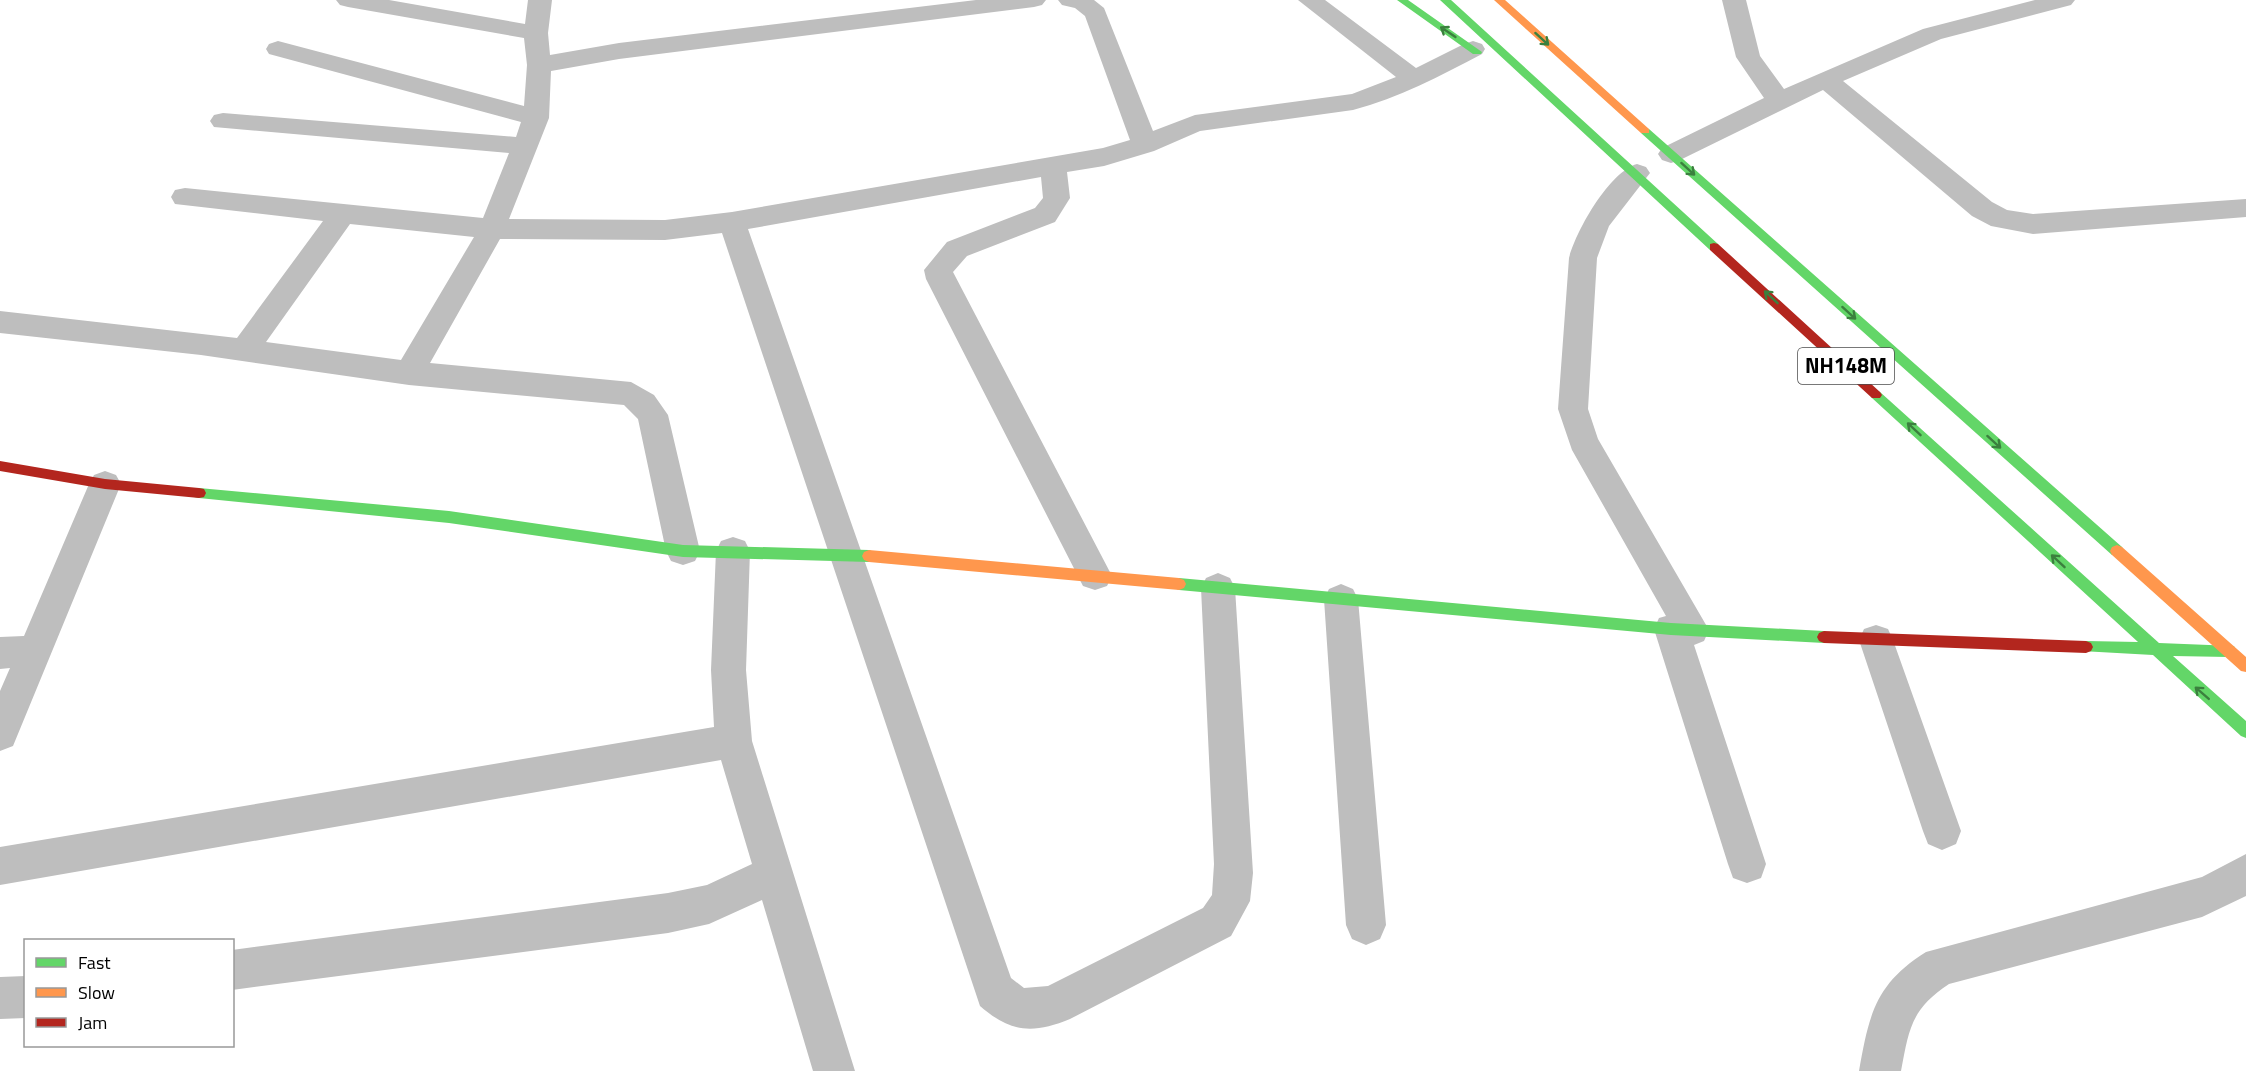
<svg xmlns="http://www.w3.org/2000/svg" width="2246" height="1071" viewBox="0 0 2246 1071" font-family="'Titillium Web',sans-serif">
  <rect width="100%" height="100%" fill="#fff"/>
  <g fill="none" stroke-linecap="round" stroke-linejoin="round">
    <!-- street -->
    <path fill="#bebebe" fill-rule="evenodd" d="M336 0H389L525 24 528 0H552L548 33 550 55 619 43 976 0H1046L1042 5 1034 7 619 59 551 71 549 118 509 219 665 220 732 212 1103 148 1130 140 1085 16 1075 8 1062 5 1058 0H1094L1104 8 1153 131 1195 115 1352 94 1396 77 1298 0H1325L1416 68 1464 44 1473 41 1482 44 1485 49 1482 54C1440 76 1399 98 1353 110L1200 131 1154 151 1104 166 1067 172 1070 198 1055 222 967 256 953 272 1112 576 1107 586 1095 590 1083 586 926 279 924 270 947 242 1035 208 1043 198 1041 177 748 229 1011 978 1024 988 1048 986 1203 908 1212 895 1214 864 1201 588 1206 578 1218 573 1230 578 1235 588 1253 873 1250 901 1231 936 1070 1019C1033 1034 1011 1033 980 1006L722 233 665 240 500 239 430 363 631 382 654 395 668 415 700 551 695 561 683 565 671 561 666 551 638 419 624 405 409 385 201 355 0 333V311L237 338 323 221 175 204 171 197 175 190 185 188 483 218 509 153 214 127 210 121 214 115 223 113 516 137 521 122 269 54 266 49 269 44 278 41 524 106 527 65 524 38 348 7 340 5ZM350 224 474 237 401 360 266 342Z
      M1722 0H1746L1760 56 1784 89 1923 29 2035 0H2075L2071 5 1941 39 1843 81 1992 202 2007 210 2033 214 2246 199V217L2033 234 1991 226 1972 216 1823 90 1680 160 1671 163 1662 160 1658 154 1662 148 1764 98 1736 57Z
      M1637 164 1646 167 1650 173 1609 226 1597 258 1588 409 1598 439 1709 630 1704 641 1694 645 1766 864 1761 878 1747 883 1733 878 1728 864 1654 629 1659 618 1666 616 1572 450 1558 409 1569 258C1576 231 1609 172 1637 164Z
      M105 471 116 475 121 484 13 746 0 751V691L10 668 0 669V637L24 636 89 484 94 475Z
      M733 537 745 541 750 551 746 670 752 741 855 1071H813L762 900 709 924 668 933 232 990V950L668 893 707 885 752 864 721 760 0 885V847L714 727 711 670 716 551 721 541Z
      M1341 584 1353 589 1358 599 1386 925 1380 939 1366 945 1352 939 1346 925 1324 599 1329 589Z
      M1876 625 1888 629 1893 640 1961 831 1956 844 1942 850 1928 844 1923 831 1859 640 1864 629Z
      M2246 854V896L2202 917 1949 984C1911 1009 1909 1029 1901 1071H1859C1869 1015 1875 984 1926 952L2202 877Z
      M26 976V1018L0 1019V977Z"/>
    <!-- fast -->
    <path fill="#63d668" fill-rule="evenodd" d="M1397 0H1408L1482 52 1481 54H1473Z
      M1440 0H1451L1718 244V250H1710Z
      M1645 128 1649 129 2122 547 2124 551 2122 555H2112L1641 133V129Z
      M1876 390 1880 392 2159 643 2234 646 2236 651 2234 656 2229 657 2173 656 2246 721V738L2241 736 2153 655 2081 651 2079 647 2081 643 2086 641 2138 642 1872 398 1870 395 1872 392Z
      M199 488 449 511 683 545 869 550 874 552 876 556 874 560 869 562 683 557 449 523 199 498 194 497 192 493 194 489Z
      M1179 578 1671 623 1824 631 1829 633 1831 637 1829 641 1824 643 1671 635 1179 590 1174 588 1172 584 1174 580Z"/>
    <!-- slow -->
    <path fill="#ff974d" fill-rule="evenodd" d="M1494 0H1505L1649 129V133H1641Z
      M2117 545 2122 547 2246 657V672L2241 671 2112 555 2110 551 2112 547Z
      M869 550 1179 578 1184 580 1186 584 1184 588 1179 590 869 562 864 560 862 556 864 552Z"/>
    <!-- jam -->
    <path fill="#b3261e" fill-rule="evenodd" d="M1714 243 1718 244 1880 392 1882 395 1880 398H1872L1710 250V244Z
      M0 461 105 479 199 488 204 489 206 493 204 497 199 498 105 489 0 471Z
      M1824 631 2086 641 2091 643 2093 647 2091 651 2086 653 1824 643 1819 641 1817 637 1819 633Z"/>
  </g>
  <!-- one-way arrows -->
  <defs><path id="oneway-shaft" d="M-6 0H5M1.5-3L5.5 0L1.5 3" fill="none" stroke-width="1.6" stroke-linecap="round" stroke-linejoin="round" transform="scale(1.5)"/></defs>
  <g stroke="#3b803e">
    <use href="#oneway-shaft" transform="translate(1448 32) rotate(-146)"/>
    <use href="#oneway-shaft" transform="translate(1542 39) rotate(42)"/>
    <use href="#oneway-shaft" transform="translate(1688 169) rotate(42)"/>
    <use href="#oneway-shaft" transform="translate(1771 297) rotate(-137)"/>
    <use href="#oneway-shaft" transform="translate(1849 313) rotate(42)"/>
    <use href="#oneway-shaft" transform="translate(1914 429) rotate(-137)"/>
    <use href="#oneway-shaft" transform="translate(1994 442) rotate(42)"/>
    <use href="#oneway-shaft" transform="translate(2058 561) rotate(-137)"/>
    <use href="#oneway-shaft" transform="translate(2202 693) rotate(-139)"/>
  </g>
  <g text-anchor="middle" stroke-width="5" stroke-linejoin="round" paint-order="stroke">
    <!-- shield labels -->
    <rect fill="#fff" stroke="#4c4c4c" stroke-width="1.5" x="1798" y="348" width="96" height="36" rx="4.5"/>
    <g font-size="21" font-weight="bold" fill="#000">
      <text x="1846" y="373">NH148M</text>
    </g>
  </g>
  <!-- legend -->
  <rect x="24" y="939" width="210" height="108" fill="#ffffff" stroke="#999999" stroke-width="1.5"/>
  <rect x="36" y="958" width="30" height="9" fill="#63d668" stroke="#999999" stroke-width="1.5"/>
  <text x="78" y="969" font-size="18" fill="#000000">Fast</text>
  <rect x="36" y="988" width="30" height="9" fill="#ff974d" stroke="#999999" stroke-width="1.5"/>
  <text x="78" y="999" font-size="18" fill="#000000">Slow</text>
  <rect x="36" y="1018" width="30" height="9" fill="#b3261e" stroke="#999999" stroke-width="1.5"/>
  <text x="78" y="1029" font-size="18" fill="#000000">Jam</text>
</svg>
